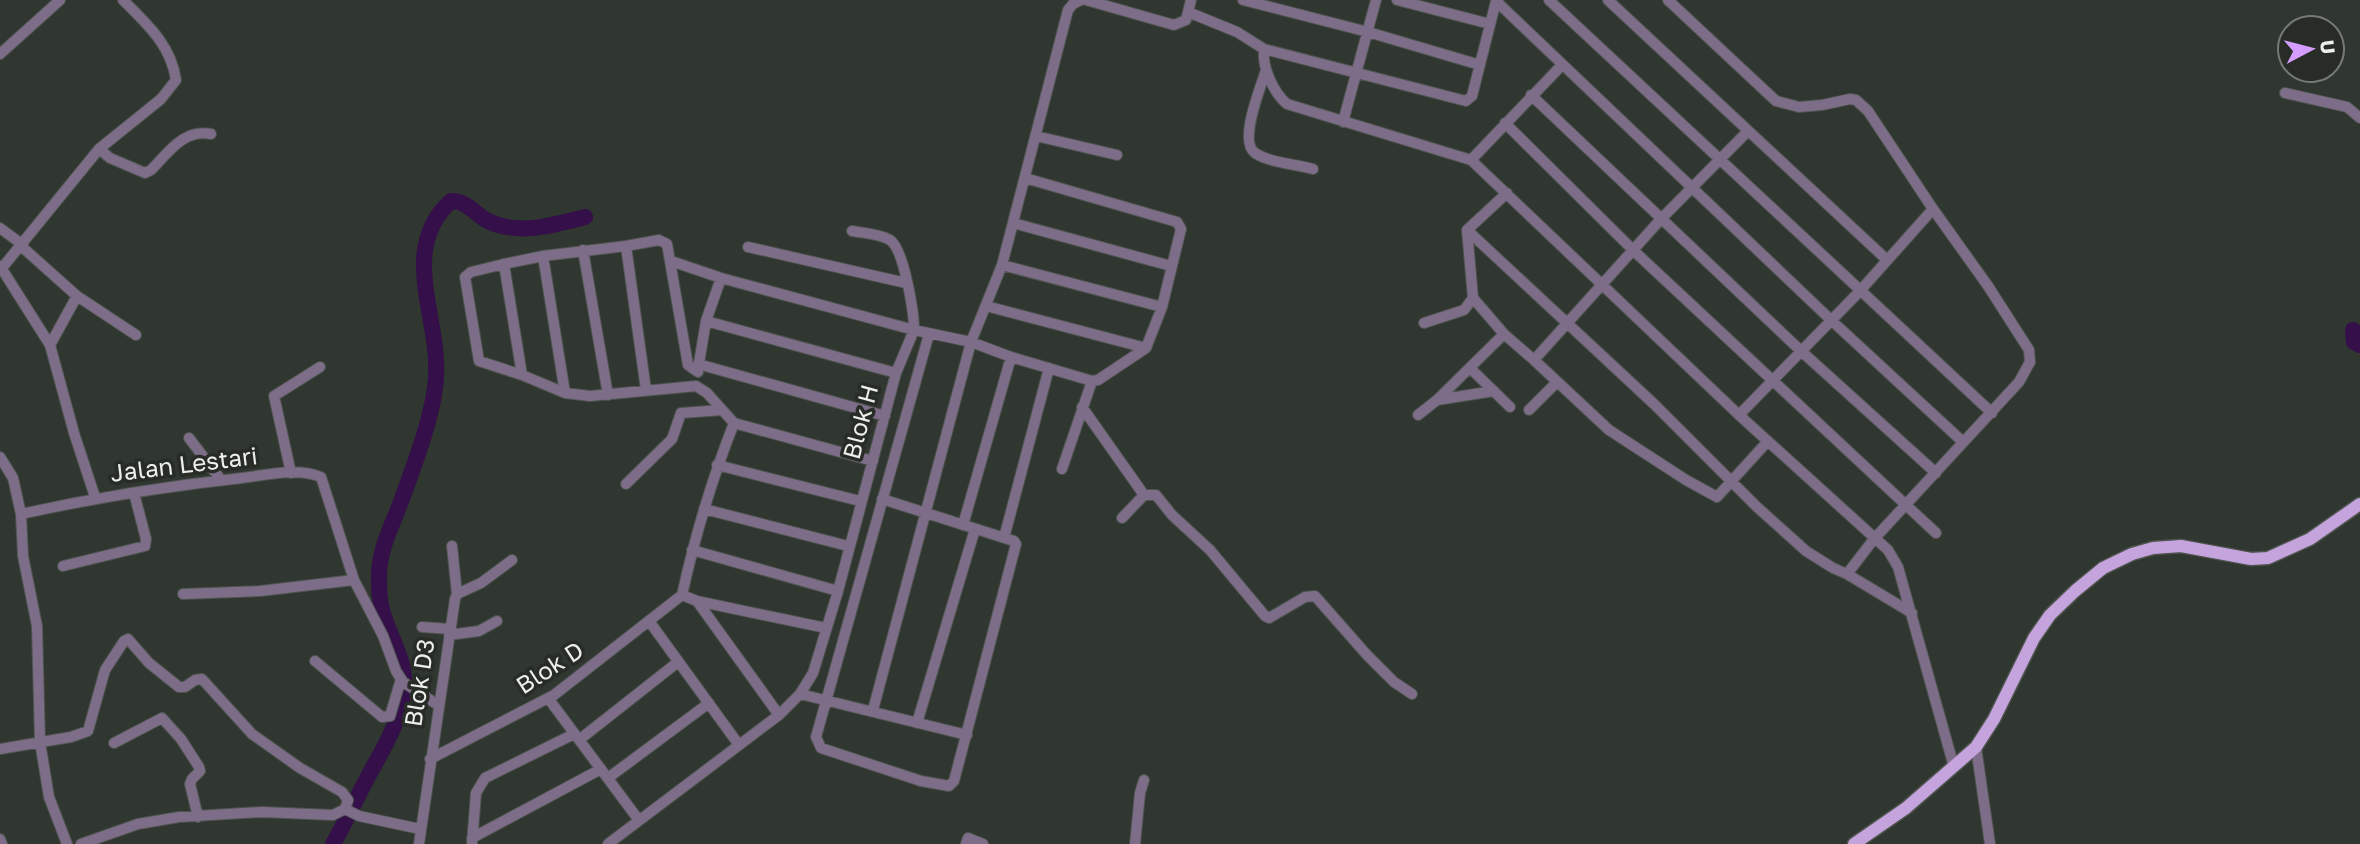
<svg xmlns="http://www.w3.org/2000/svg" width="2360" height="844" viewBox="0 0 2360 844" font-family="'Golos Text',sans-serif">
  <rect width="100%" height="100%" fill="#303630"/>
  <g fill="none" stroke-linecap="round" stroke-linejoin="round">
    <!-- river -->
    <path stroke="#340f49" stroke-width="16" d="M2353 330 2354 342 2360 345
      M333 844C346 821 357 797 370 773 384 747 397 727 403 696 409 665 393 645 384 616 379 603 379 588 379 574 380 548 391 528 400 504 413 468 434 415 436 377 440 317 398 249 451 201 468 201 474 214 488 221 519 236 554 225 585 217"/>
    <defs>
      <path id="minor" d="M1086 0 1174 25 1186 20 1191 0
        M1243 0 1368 32 1480 65
        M1397 0 1490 24
        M1549 0 1992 413
        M1608 0 1887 260
        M1668 0 1776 101 1799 107 1822 105 1850 99 1856 100 1868 111 1933 209 1988 286 2029 350 2030 362 2019 382 1874 539 1847 574
        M1496 1 1831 320 1963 442
        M1188 12 1237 32 1264 49C1262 67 1273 92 1287 104L1471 160 1739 415 1888 550 1898 567 1954 767
        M1264 49 1466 101 1472 96 1496 1 1498 0
        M0 54 60 0
        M1266 70C1261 87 1238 141 1255 153 1270 163 1296 164 1313 169
        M2285 93 2347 107 2360 118
        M1531 95 1801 351 1936 473
        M1343 122 1376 0
        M1505 123 1634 251 1936 533
        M1036 136 1117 155
        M99 149 110 158 145 173 151 170C169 152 183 129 211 134
        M1471 160 1561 66
        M1507 193 1467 230 1654 404 1757 507 1806 551 1833 568 1847 574 1912 613
        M1013 223 1171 266
        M0 228 23 245
        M1467 230 1473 298 1504 334 1534 360 1661 219 1748 131
        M21 246 77 296 50 345
        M626 246 659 240 667 244 688 365 698 372
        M748 247 906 283
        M583 250 608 395
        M543 256 565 393
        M671 261 721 278 914 330C914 313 904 249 890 240 881 234 863 233 852 231
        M504 264 471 272 465 277 479 361 522 375 565 393 590 396 696 386 707 393 734 423C712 479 695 536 682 595
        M1002 265 1162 307
        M0 266 50 345 74 433 95 497
        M2 268 99 149 161 99 176 80C171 45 147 24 123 0
        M77 296 136 335
        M986 306 1146 348
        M706 321 896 373
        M1424 323 1464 310 1473 298
        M1534 360 1609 430 1686 480 1717 497 1768 441
        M698 364 885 416
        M1470 368 1510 407
        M698 369 706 321 721 278
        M522 375 504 264 543 256 626 246 646 390
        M1437 400 1494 391
        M1082 407 1144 495 1122 518
        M1529 410 1557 382
        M1418 415 1437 400 1504 334
        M1739 415 1859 292 1933 209
        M734 423 873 461
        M189 438 221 480
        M0 457 13 478 21 514
        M717 465 860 501
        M1062 469 1092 381
        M291 473 274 396 320 367
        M626 484 672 439 681 413 722 410
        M1144 495H1156L1172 515 1210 550 1265 616 1269 618 1305 597 1315 596 1367 655 1394 682 1412 694
        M882 499 1014 541 1016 544 954 781 949 786 921 781 821 748 816 737 929 334
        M704 509 848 546
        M963 525 1011 357
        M1004 538 1049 368
        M452 546 457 594
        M692 550 838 591
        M63 566 145 546 146 539 134 493
        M183 594 260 591 354 580
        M682 595 697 601 826 628
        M697 601 779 715
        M649 621 739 745
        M422 627 450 629
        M449 635 479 631 497 621
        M315 661 382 717 390 716 401 679
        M800 694 967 735
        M548 698 638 819
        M873 710 971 342 1011 357 1092 381 1098 380 1146 348 1162 307 1181 229 1177 222 1025 178
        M917 723 975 529
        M579 740 678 662
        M114 743 162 718 181 739 199 767 200 771 192 779 190 784 198 817
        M1976 747 1990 844
        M0 749 71 737 88 731 105 670 124 641 128 639 149 663 179 687H185L195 680 202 679 252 734 300 768 342 792 348 800 345 809 359 816 420 829
        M430 759 554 695 682 595
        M608 778 709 703
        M472 838 601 769
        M0 839 2 844
        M67 844 49 797 40 742 37 626 23 556 21 514C94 498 168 486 242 478 267 475 297 467 321 477L354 580 383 636 396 671 403 682 438 705
        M81 844 138 824 179 817 262 812 333 815 345 809
        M419 844 455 599 457 594 481 583 512 560
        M472 844 476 793 485 778 574 734
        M608 844 779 715 800 694 813 673 838 591 896 373 914 330 971 342 1002 265 1068 10 1073 4 1081 0
        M966 844 968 838 983 844
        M1135 844 1140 793 1144 780"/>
      <path id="major" d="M1854 844 1906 808 1976 747 1994 719 2034 638 2050 615 2075 591 2103 568 2132 554 2153 548 2181 546 2251 559 2268 558 2310 539 2360 504"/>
    </defs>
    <!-- minor casing -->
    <use href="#minor" stroke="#4e544e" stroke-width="12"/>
    <!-- major casing -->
    <use href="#major" stroke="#4e544e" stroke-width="15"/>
    <!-- minor -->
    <use href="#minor" stroke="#7d6d89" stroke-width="10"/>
    <!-- major -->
    <use href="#major" stroke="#c5a4de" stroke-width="12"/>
  </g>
  <g text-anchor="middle" stroke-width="7" stroke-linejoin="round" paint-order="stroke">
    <!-- street labels -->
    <g font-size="24" fill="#ecefec" stroke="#272c27">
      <text transform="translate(861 422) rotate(-75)" y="8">Blok H</text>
      <text transform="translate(184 465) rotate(-7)" y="8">Jalan Lestari</text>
      <text transform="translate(550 668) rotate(-33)" y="8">Blok D</text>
      <text transform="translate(420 683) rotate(-81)" y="8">Blok D3</text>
    </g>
  </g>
  <!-- north arrow -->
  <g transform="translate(2311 49) rotate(83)"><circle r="33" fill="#272c27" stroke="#767a76" stroke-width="2"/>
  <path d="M0-5L12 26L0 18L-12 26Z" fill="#d49cfb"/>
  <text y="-10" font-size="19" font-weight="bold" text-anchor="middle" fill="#ecefec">U</text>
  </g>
</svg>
